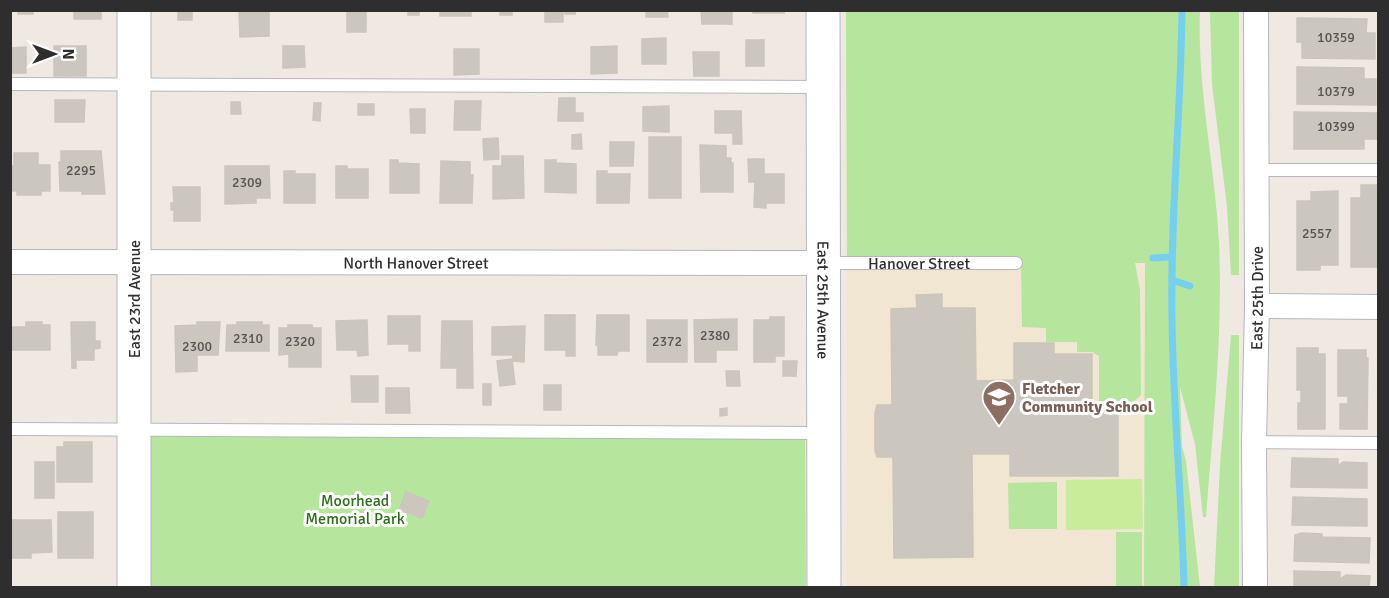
<svg xmlns="http://www.w3.org/2000/svg" width="1389" height="598" viewBox="0 0 1389 598" font-family="Signika,sans-serif">
  <rect width="100%" height="100%" fill="#efe9e1"/>
  <!-- education -->
  <path fill="#f0e6d1" d="M1152 263V587H847V264Z"/>
  <!-- green -->
  <path fill="#b6e59e" d="M846 11H1200C1197 89 1215 165 1219 243 1223 335 1213 426 1206 517H1203L1195 444 1180 387 1182 446 1186 461 1200 587H1144L1145 263H1135L1140 290 1141 395 1131 404 1099 403V356L1092 352H1077V342H1046V328L1022 327 1021 263 847 264Z
    M1210 11H1239V275H1231L1227 207 1212 84Z
    M1231 335H1239V587H1214L1220 465Z
    M134 429 805 432 806 587 134 588Z
    M1057 482V529H1009L1008 483Z
    M1116 532H1142V587H1116Z"/>
  <!-- pitch -->
  <path fill="#c9ec9a" d="M1142 479 1143 529 1066 530V480Z"/>
  <g fill="none" stroke-linecap="round" stroke-linejoin="round">
    <!-- stream -->
    <path stroke="#75cff0" stroke-width="7" d="M1182 10C1181 114 1170 216 1172 319 1173 409 1182 498 1184 588
      M1153 258 1172 257
      M1172 280 1190 286"/>
  </g>
  <!-- building -->
  <path fill="#cbc7bf" stroke="#cbc5ba" stroke-width="1.5" d="M18 10H33V14H18Z
    M74 10H101V19H74Z
    M178 10H192V20H178Z
    M269 10V36L240 37 239 11 230 10Z
    M347 10H366V32H347Z
    M408 10H419V15H408Z
    M440 10H471V16H440Z
    M500 10H512V15H500Z
    M545 10H563V22H545Z
    M565 10H576L575 14H565Z
    M646 10H667L668 17H646Z
    M732 10V24H702L701 10Z
    M753 10H784V13H753Z
    M1297 18 1367 19 1366 33H1375V59L1302 58V42H1297Z
    M666 38V64H642V39Z
    M746 40H764V66H746Z
    M54 46H86V76H54Z
    M283 46H304L305 67 283 68Z
    M617 46V73L591 74V47Z
    M26 47V73H10V48Z
    M454 49H479V74L454 75Z
    M693 52H719V76H694Z
    M1297 67 1364 68V79H1376V105L1297 104Z
    M559 98H575V113H583V121H558Z
    M55 100H85L84 122H55Z
    M455 101H481L480 130H454Z
    M231 102H240L241 114H231Z
    M314 103H321L320 121 313 120Z
    M358 104H374V115H358Z
    M669 106V132L643 131V107Z
    M410 109H425V133H411Z
    M715 111H741L742 144H733V133H715Z
    M1294 112 1377 113V139H1364V149H1294Z
    M581 134 582 149H572V135Z
    M649 137H681V198H649Z
    M498 138 499 159 484 160 483 139Z
    M610 142H634L633 166H610Z
    M700 145 726 146V158H731V163H733V192H701Z
    M61 151H101L105 194H82V191H60L59 162H61Z
    M14 153H38V165H50V191H41V195H17V191H10V166H14Z
    M502 156H523L524 198 493 199V166H502Z
    M748 159H764V174H784V203H766V208L754 207 755 182H749Z
    M390 160H398V163L419 164V193H390Z
    M545 160H556V163L576 164V193L545 192Z
    M441 161 470 162V175H473L472 203H440Z
    M225 166H269L270 198H256V203L225 204Z
    M336 166H347V169H368V198H336Z
    M284 171H295V174H315V203H284Z
    M597 171H607V174H630L629 203H597Z
    M1361 185H1378V267H1351V198H1361Z
    M173 187H200V221H174V210H171V203H174Z
    M1338 191V265H1320V270H1297V201H1311V192Z
    M942 294V308H975L976 381 1014 380V343H1054V354H1092V409H1118V476H1010V454H972L973 557 894 558 893 457H877L875 451V413L877 405H892L891 309 917 308 916 295Z
    M545 315H575V356H566V350H545Z
    M597 315H629V351H618L617 355H598V345H596Z
    M388 316H420V351H409V344H388Z
    M770 317H784V356H775V362H754V320H770Z
    M737 319V350H716V362H695L694 320Z
    M367 320 368 355 358 356 357 350H337L336 321Z
    M647 320H687V362H647Z
    M442 321H472L473 388H457V368H441Z
    M26 322H42V325H50V350H10V327H26Z
    M71 322H95V341H100V348L94 349V360H76V368H72Z
    M197 322H220L218 355H197V371L176 372 175 326 197 325Z
    M237 322H262V325H269V351H226L227 325H237Z
    M288 325H312L313 328H321V367H289V354L279 355V328H288Z
    M525 326 524 362 513 361V355H492V327Z
    M1297 348H1318V354H1325V429H1298V403H1301V390H1297Z
    M1338 350H1366V358H1368L1367 429H1340V404H1348V396H1338Z
    M512 359 515 384 500 386 497 361Z
    M783 361H797L796 376H783Z
    M726 371H739L740 386H727Z
    M351 376H378V402H352Z
    M483 384H491V405H483Z
    M544 385H561V410H544Z
    M386 388H409L410 413H386Z
    M727 408V415L720 416V409Z
    M64 442H92V482H57V447H64Z
    M1292 458 1338 459V466L1343 462 1367 463V488L1291 487Z
    M35 462H54V498H35Z
    M406 492 429 501 422 518 399 509Z
    M1293 497 1367 499V526L1292 525Z
    M58 512H93V558H58Z
    M10 520H51L52 552 31 553V558H10Z
    M1302 533 1322 534V537L1370 538 1369 563 1294 561 1295 535Z
    M1294 571 1340 572V579L1346 575 1370 576 1369 588H1294Z"/>
  <g fill="none" stroke-linecap="round" stroke-linejoin="round">
    <defs>
      <g id="lane">
        <path d="M10 84 822 87"/>
        <path d="M1256 170H1378"/>
        <path id="s1" d="M825 263H1016"/>
        <path d="M10 429 822 433"/>
        <path d="M1254 442 1378 443"/>
      </g>
      <g id="street">
        <path id="s2" d="M10 262 823 263"/>
        <path d="M1257 306 1378 307"/>
        <path id="s3" d="M1255 588 1254 442 1257 306 1256 10"/>
      </g>
      <g id="secondary">
        <path d="M134 10V588"/>
        <path id="s4" d="M823 10 824 588"/>
      </g>
    </defs>
    <!-- lane casing -->
    <use href="#lane" stroke="#b4b7c1" stroke-width="14"/>
    <!-- street casing -->
    <use href="#street" stroke="#b4b7c1" stroke-width="26"/>
    <!-- secondary casing -->
    <use href="#secondary" stroke="#b4b7c1" stroke-width="35"/>
    <!-- lane -->
    <use href="#lane" stroke="#fff" stroke-width="12"/>
    <!-- street -->
    <use href="#street" stroke="#fff" stroke-width="24"/>
    <!-- secondary -->
    <use href="#secondary" stroke="#fff" stroke-width="33"/>
  </g>
  <!-- icons -->
  <defs>
    <symbol id="school-pin" viewBox="-11 -11 22 30"><path d="M0 17L-7.5 6A9.5 9.5 0 1 1 7.5 6Z" fill="#8d6e63" stroke="#fff"/><path d="M0-5L7-2L0 1L-7-2ZM-4 1L0 2.5L4 1V4Q0 6-4 4Z" fill="#fff"/></symbol>
  </defs>
  <g fill-rule="evenodd">
    <use href="#school-pin" x="980" y="378" width="38" height="52"/>
  </g>
  <g text-anchor="middle" stroke-width="6" stroke-linejoin="round" paint-order="stroke">
    <!-- number labels -->
    <g font-size="14" fill="#555452">
      <text x="1336" y="42">10359</text>
      <text x="1336" y="96">10379</text>
      <text x="1336" y="131">10399</text>
      <text x="81" y="175">2295</text>
      <text x="247" y="187">2309</text>
      <text x="1317" y="238">2557</text>
      <text x="715" y="340">2380</text>
      <text x="248" y="343">2310</text>
      <text x="300" y="346">2320</text>
      <text x="667" y="346">2372</text>
      <text x="197" y="351">2300</text>
    </g>
    <!-- street labels -->
    <g font-size="16" fill="#2e2e2e" stroke="#fff">
      <text dy="6" stroke="none"><textPath href="#s2" startOffset="406">North Hanover Street</textPath></text>
      <text dy="6" stroke="none"><textPath href="#s1" startOffset="94">Hanover Street</textPath></text>
      <text transform="translate(134 299) rotate(-90)" y="6">East 23rd Avenue</text>
      <text dy="6" stroke="none"><textPath href="#s4" startOffset="290">East 25th Avenue</textPath></text>
      <text dy="6" stroke="none"><textPath href="#s3" startOffset="290">East 25th Drive</textPath></text>
    </g>
    <!-- education labels -->
    <g font-size="16" font-weight="bold" fill="#785e54" stroke="#fff" text-anchor="start">
      <text x="1022" y="394">Fletcher<tspan x="1022" dy="18">Community School</tspan></text>
    </g>
    <!-- park labels -->
    <g font-size="16" fill="#2c6e1b" stroke="#fff">
      <text x="355" y="506">Moorhead<tspan x="355" dy="18">Memorial Park</tspan></text>
    </g>
  </g>
  <!-- border -->
  <rect width="1389" height="598" fill="none" stroke="#2e2e2e" stroke-width="24"/>
  <!-- north arrow -->
  <g transform="translate(54 54) rotate(90)" stroke="#ffffff" stroke-width="4.5" paint-order="stroke">
  <path d="M0-4.5L10 22L0 15L-10 22Z" fill="#2e2e2e"/>
  <text y="-9" font-size="16" font-weight="bold" text-anchor="middle" fill="#2e2e2e">N</text>
  </g>
</svg>
